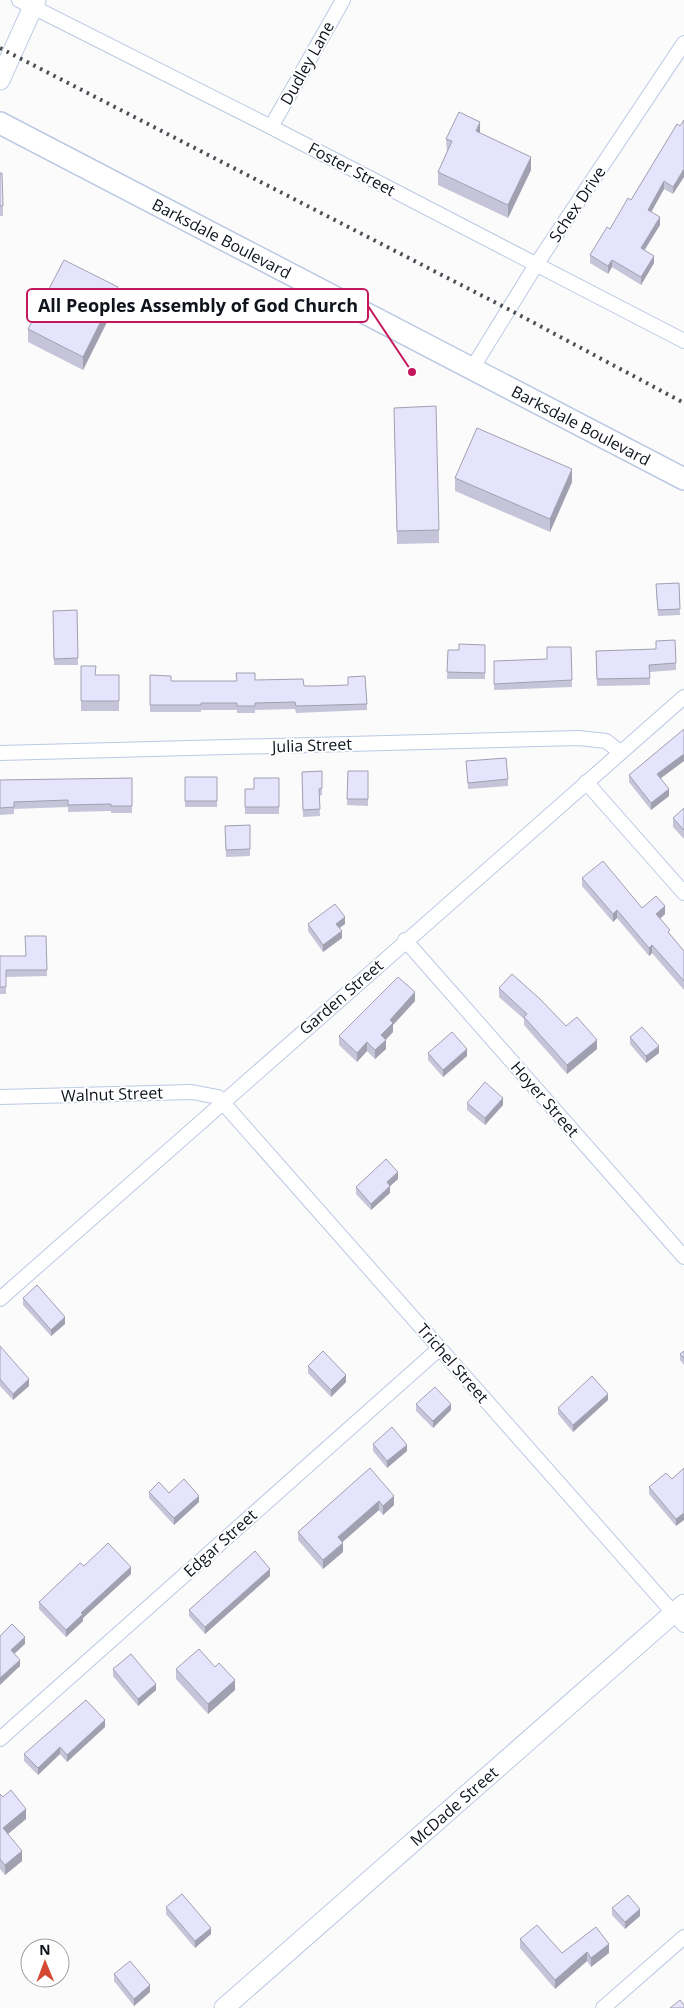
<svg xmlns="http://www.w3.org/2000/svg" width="684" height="2008" viewBox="0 0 684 2008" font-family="'Open Sans',sans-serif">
  <rect width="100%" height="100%" fill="#fbfbfb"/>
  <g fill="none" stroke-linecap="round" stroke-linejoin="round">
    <defs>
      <path id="street" d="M19 0 271 127 684 341
        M271 127 343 0
        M473 367 536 265 684 43
        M0 753 579 738 606 741 620 752
        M586 782 684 893
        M405 940 684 1257
        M0 1097 192 1092 218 1097 684 1625
        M0 1299 684 697
        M0 1739 440 1348
        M603 2008 684 1937"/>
      <g id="secondary">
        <path d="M0 80 36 0"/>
        <path id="s1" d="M224 2008 684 1604"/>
      </g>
      <g id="primary">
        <path id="s2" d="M0 123 684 479"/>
      </g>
    </defs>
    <!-- street casing -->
    <use href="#street" stroke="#bbc9e3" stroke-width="16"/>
    <!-- secondary casing -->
    <use href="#secondary" stroke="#bbc9e3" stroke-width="21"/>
    <!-- primary casing -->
    <use href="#primary" stroke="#bbc9e3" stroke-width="24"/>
    <!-- street -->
    <use href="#street" stroke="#fff" stroke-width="14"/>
    <!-- secondary -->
    <use href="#secondary" stroke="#fff" stroke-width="19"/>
    <!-- primary -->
    <use href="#primary" stroke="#fff" stroke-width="21"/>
    <!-- rail -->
    <path stroke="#4c5056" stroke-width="4" stroke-dasharray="2.5 5" stroke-linecap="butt" d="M0 48 508 309 684 403"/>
  </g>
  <!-- wall -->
  <path fill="#c6c4d9" d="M677 124 673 194 664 189 651 212 660 225 645 250 654 263 641 285 612 267 608 274 590 263V255L631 200Z
    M480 133 531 170 508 218 438 185V172L447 152 446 139Z
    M0 173H2L3 216H0Z
    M118 300 83 370 28 342V329Z
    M394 420 439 530V543L397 544Z
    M455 478 572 482 550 532 455 491Z
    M679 583 680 615 658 616 656 591Z
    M77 610 78 665H54L53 611Z
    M656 641 676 663V670L650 672V685L597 686 596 651 656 649Z
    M485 645V679H447L448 650H459Z
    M571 647 572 687 494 690V661L547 659Z
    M81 666 95 675H119V711H81Z
    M150 675 171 681H236L255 680 304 686 367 704V710L296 713 295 709 255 710V713H237V710H201V712H150Z
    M684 729V761L661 778 669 796 651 810 629 782V775Z
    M466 761 508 779V786L468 789Z
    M322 771V795L319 796 320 816 303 817 302 772Z
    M348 771H368V806L347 805Z
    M185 777H217V807H185Z
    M132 778V813H111V811L68 812V807L14 809V814L0 815V780Z
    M279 778V814H245V789H254Z
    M684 808V839L673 827V818Z
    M250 825V856L226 857 225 826Z
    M582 878 642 908 665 914 660 919 670 934 684 951V990L652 953 649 956 617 918 613 922 582 886Z
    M308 924H345L340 928 342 938 323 952 308 931Z
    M46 936 47 976 6 977V994H0V956H25Z
    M499 988 566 1026 597 1049 567 1074 524 1025V1019L499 997Z
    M415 1001 393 1025V1032L386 1040V1049L375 1059 367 1051 357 1062 339 1045V1036Z
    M630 1037 659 1053 646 1063 630 1044Z
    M428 1053 467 1056 443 1077 428 1060Z
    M467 1103 503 1105 485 1125 467 1110Z
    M398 1179 390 1186V1193L371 1210 356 1194V1187Z
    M23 1298 65 1324 51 1336 23 1305Z
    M0 1346 29 1386 13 1400 0 1386Z
    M684 1351V1365L680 1360V1354Z
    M308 1366 346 1382 331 1397 308 1373Z
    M608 1400 573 1432 558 1414V1408Z
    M416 1404 451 1410 433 1428 416 1411Z
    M373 1444 407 1451 387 1468 373 1451Z
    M370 1468 394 1505 383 1515 379 1510 342 1542 343 1552 323 1569 298 1540V1532Z
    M684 1468 676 1526 649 1494V1487L672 1479Z
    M149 1492 169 1493 199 1502 174 1525 149 1498Z
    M84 1566 131 1574 83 1618V1621L66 1637 39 1609V1602Z
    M270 1576 205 1634 189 1616V1610Z
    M215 1667 235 1690 208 1714 176 1679V1669Z
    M113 1669 156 1690 138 1706 113 1676Z
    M105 1727 67 1762 60 1754 38 1775 24 1761V1754Z
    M0 1794 26 1819 8 1834 22 1861 5 1875 0 1869Z
    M166 1907 211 1934 195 1948 166 1914Z
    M612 1908 640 1916 625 1929 612 1915Z
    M596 1927 609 1953 591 1967 587 1961 555 1989 520 1948V1939L562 1953Z
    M114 1974 150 1992 134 2006 114 1981Z"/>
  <!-- shaded-wall -->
  <path fill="#a1a0b0" d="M480 122V135L476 131Z
    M531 157V170L508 218V205Z
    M684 169V177L673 194V187Z
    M664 181V189L648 218V210Z
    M660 217V225L641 255V248Z
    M654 256V263L641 285V277Z
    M612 260V267L608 274V266Z
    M118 287V300L83 370V357Z
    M572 469V482L550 532V519Z
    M684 754V761L657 781V774Z
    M669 789V796L651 810V803Z
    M665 906V914L656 922V914Z
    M617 910V918L613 922V914Z
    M345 917V924L336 930V924Z
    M342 931V938L323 952V945Z
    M652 945V953L649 956V948Z
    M415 992V1001L393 1025V1032L381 1044V1035L390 1020Z
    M386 1040V1049L375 1059V1050Z
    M597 1040V1049L567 1074V1065Z
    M367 1042V1051L357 1062V1053Z
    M659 1046V1053L646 1063V1056Z
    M467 1049V1056L443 1077V1070Z
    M503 1098V1105L485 1125V1118Z
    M398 1172V1179L387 1189V1182Z
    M390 1186V1193L371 1210V1204Z
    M65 1317V1324L51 1336V1330Z
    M346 1375V1382L331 1397V1390Z
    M29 1379V1386L13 1400V1394Z
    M608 1394V1400L573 1432V1425Z
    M451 1404V1410L433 1428V1421Z
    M407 1445V1451L387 1468V1461Z
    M199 1496V1502L174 1525V1518Z
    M394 1496V1505L383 1515V1506Z
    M379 1501V1510L338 1546V1537Z
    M684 1513V1520L676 1526V1519Z
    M343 1543V1552L323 1569V1560Z
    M131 1567V1574L83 1618V1621L66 1637V1630L81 1613Z
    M270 1569V1576L205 1634V1627Z
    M25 1637V1644L11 1657V1650Z
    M20 1660V1666L0 1685V1678Z
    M235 1680V1690L208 1714V1704Z
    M156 1684V1690L138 1706V1699Z
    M105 1720V1727L67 1762V1755Z
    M60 1747V1754L38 1775V1768Z
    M26 1809V1819L3 1838V1828Z
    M22 1851V1861L5 1875V1865Z
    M640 1909V1916L625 1929V1922Z
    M211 1928V1934L195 1948V1941Z
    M609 1944V1953L591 1967V1958Z
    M587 1952V1961L555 1989V1980Z
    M150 1985V1992L134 2006V1999Z"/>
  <!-- building -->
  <path fill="#e6e4fc" stroke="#a1a0b0" d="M459 112 480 122 476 131 531 157 508 205 438 172 452 141 446 139Z
    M684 120V169L673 187 664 181 648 210 660 217 641 248 654 256 641 277 612 260 608 266 590 255 607 227 610 229 628 198 631 200 677 124 680 126Z
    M0 173H2L3 206H0Z
    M64 260 118 287 83 357 28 329Z
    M436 406 439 530 397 531 394 408Z
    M477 428 572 469 550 519 455 478Z
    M679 583 680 609 658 610 656 584Z
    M77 610 78 658 54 659 53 611Z
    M675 640 676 663 649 665 650 678 597 679 596 651 656 649V641Z
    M459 644 485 645V673L447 672 448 650H459Z
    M547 647H571L572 680 494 684V661L547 659Z
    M81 666H96L95 675H119V701H81Z
    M236 673H255V680L303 679 304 686H318L348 685V677L365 676 367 704 296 706 295 702 255 703V706H237V703H201V705H150V675L171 676V681H237Z
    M684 729V754L657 774 669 789 651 803 629 775Z
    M506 758 508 779 468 783 466 761Z
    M322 771V788L319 789 320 809 303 810 302 772Z
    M348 771H368V799H347Z
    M185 777H217V801H185Z
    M132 778V806H111V804L68 805V800L14 802V807L0 808V780Z
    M254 778H279V807H245V789H254Z
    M684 808V830L673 818Z
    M250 825V849L226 850 225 826Z
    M603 861 642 908 656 896 665 906 656 914 670 930 668 932 684 951V981L652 945 649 948 617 910 613 914 582 878Z
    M335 904 345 917 336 924 342 931 323 945 308 924Z
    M25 936H46L47 970H6V987H0V956H26Z
    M512 974 540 999 566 1026 577 1017 597 1040 567 1065 524 1017 527 1014 499 988Z
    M398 977 415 992 390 1020 393 1023 381 1035 386 1040 375 1050 367 1042 357 1053 339 1036Z
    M642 1027 659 1046 646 1056 630 1037Z
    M452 1032 467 1049 443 1070 428 1053Z
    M485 1082 503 1098 485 1118 467 1103Z
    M386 1159 398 1172 387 1182 390 1186 371 1204 356 1187Z
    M37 1285 65 1317 51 1330 23 1298Z
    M0 1346 29 1379 13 1394 0 1379Z
    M323 1351 346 1375 331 1390 308 1366Z
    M684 1351V1358L680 1354Z
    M592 1376 608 1394 573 1425 558 1408Z
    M435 1387 451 1404 433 1421 416 1404Z
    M392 1427 407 1445 387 1461 373 1444Z
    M370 1468 394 1496 383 1506 379 1501 338 1537 343 1543 323 1560 298 1532Z
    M684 1468V1513L676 1519 649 1487 666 1473 672 1479Z
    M184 1479 199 1496 174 1518 149 1492 159 1482 169 1493Z
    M108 1543 131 1567 81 1613 83 1614 66 1630 39 1602 80 1563 84 1566Z
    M255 1551 270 1569 205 1627 189 1610Z
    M12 1624 25 1637 11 1650 20 1660 0 1678V1636Z
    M199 1649 215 1667 219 1663 235 1680 208 1704 176 1669Z
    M131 1654 156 1684 138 1699 113 1669Z
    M86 1700 105 1720 67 1755 60 1747 38 1768 24 1754Z
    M11 1790 26 1809 3 1828 22 1851 5 1865 0 1859V1794L3 1797Z
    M182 1894 211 1928 195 1941 166 1907Z
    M628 1895 640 1909 625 1922 612 1908Z
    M537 1925 562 1953 596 1927 609 1944 591 1958 587 1952 555 1980 520 1939Z
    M130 1961 150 1985 134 1999 114 1974Z
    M680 2000 684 2005V2008H670Z"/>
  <g text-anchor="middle" stroke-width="4" stroke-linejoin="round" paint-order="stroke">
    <!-- street labels -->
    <g font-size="16" fill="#0e131c" stroke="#fff">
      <text transform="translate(307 63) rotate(-61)" y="6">Dudley Lane</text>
      <text transform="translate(352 169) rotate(28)" y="6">Foster Street</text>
      <text transform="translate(577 204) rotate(-56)" y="6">Schex Drive</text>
      <text dy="6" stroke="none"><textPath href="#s2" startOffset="250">Barksdale Boulevard</textPath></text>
      <text dy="6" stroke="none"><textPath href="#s2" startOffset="655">Barksdale Boulevard</textPath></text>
      <text transform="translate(312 745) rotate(-2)" y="6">Julia Street</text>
      <text transform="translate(341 997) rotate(-41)" y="6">Garden Street</text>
      <text transform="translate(112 1094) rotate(-2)" y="6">Walnut Street</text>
      <text transform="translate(545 1099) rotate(49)" y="6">Hoyer Street</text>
      <text transform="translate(453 1363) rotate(49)" y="6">Trichel Street</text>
      <text transform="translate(220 1543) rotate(-42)" y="6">Edgar Street</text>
      <text dy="6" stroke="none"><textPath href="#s1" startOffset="306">McDade Street</textPath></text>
    </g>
  </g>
  <!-- callouts -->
  <path fill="none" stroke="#c2185b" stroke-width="2" d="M412 372L368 306"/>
  <circle fill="#c2185b" stroke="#fff" stroke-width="2" cx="412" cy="372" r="5"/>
  <rect fill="#fff" stroke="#c2185b" stroke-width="2" x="27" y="289" width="341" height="33" rx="5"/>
  <g font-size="18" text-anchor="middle" font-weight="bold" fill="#0e131c">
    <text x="198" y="312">All Peoples Assembly of God Church</text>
  </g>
  <!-- north arrow -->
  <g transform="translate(45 1963) rotate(359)"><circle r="24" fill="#ffffff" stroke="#9fa1a4"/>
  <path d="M0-4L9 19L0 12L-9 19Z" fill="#d54933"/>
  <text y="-8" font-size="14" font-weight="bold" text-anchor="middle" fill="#0e131c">N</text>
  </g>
</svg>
